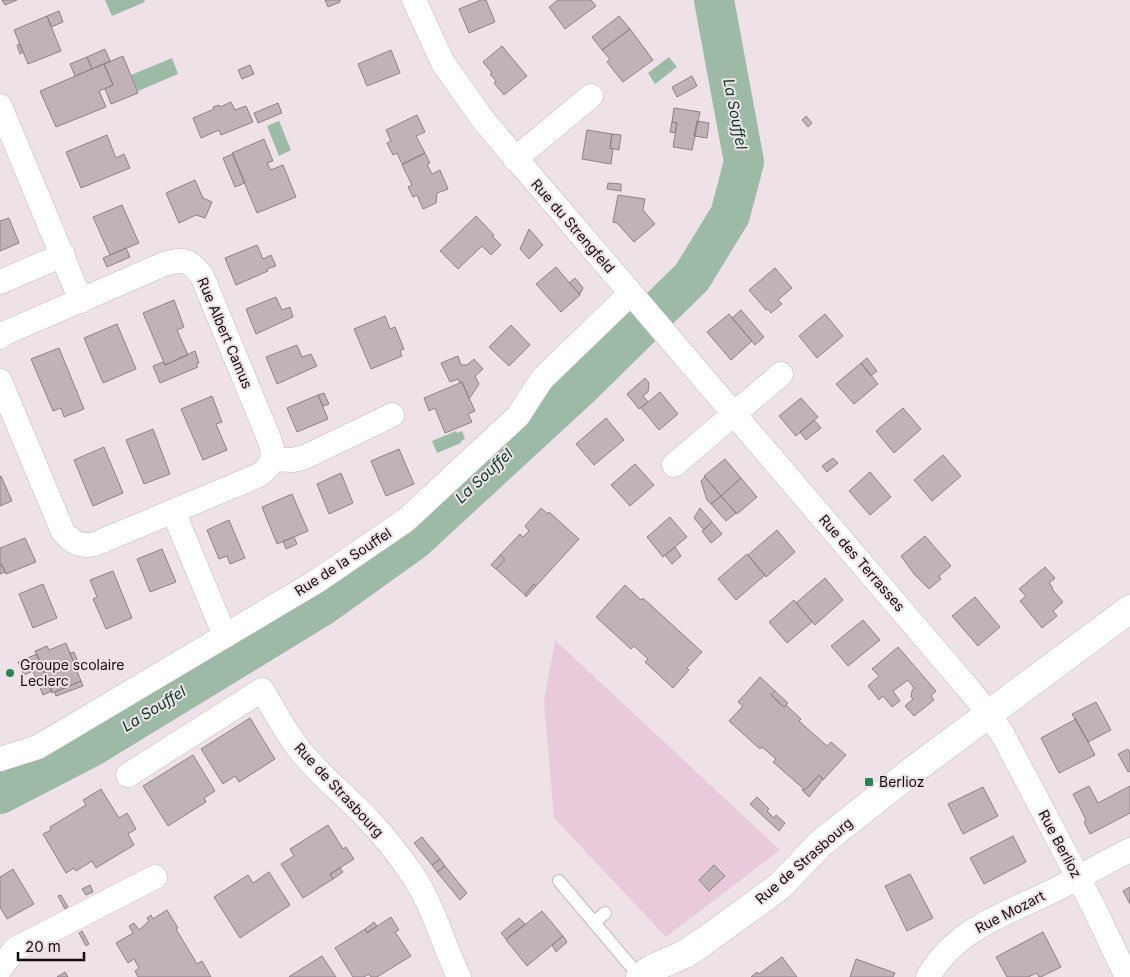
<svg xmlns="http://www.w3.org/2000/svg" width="1130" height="977" viewBox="0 0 1130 977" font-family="Inter,sans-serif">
  <rect width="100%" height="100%" fill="#efe1e8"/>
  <!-- green -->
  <path fill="#e8cada" d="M555 640 780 850 666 937 554 818 544 701Z"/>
  <!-- water -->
  <path fill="#9dbaa7" d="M105 0H144L145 2 112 16Z
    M669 57 677 67 655 84 648 73Z
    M172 58 178 74 138 91 131 75Z
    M279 121 291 150 279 156 267 126Z
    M456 431 457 433 462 431 465 439 461 441V443L437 453 432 441Z"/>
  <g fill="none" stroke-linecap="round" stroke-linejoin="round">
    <!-- river -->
    <path stroke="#9dbaa7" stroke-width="40" d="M0 794 91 747 322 606 414 540 580 387 692 277 730 215 744 162 714 0"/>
  </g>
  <!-- building -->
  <path fill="#c0b2b9" stroke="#8e8188" d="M2 0H17L5 5Z
    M325 0H340V2L328 7Z
    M481 0H486L495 22 469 33 459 9Z
    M558 0H591L596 6 565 29 549 7Z
    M59 11 63 22 51 27 47 16Z
    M47 16 61 51 28 64 14 30Z
    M619 16 630 29 602 50 592 37Z
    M630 29 653 60 623 82 607 62 610 59 602 50Z
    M20 44 23 52 20 54 17 45Z
    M502 46 527 76 504 95 494 83 496 81 490 74 492 73 483 62Z
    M105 49 110 61 92 69 87 57Z
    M391 50 400 73 367 86 358 64Z
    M123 56 138 93 111 104 105 89 113 85 104 64Z
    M87 57 92 69 75 76 70 64Z
    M104 64 113 85 99 91 106 107 56 127 40 91Z
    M250 65 254 74 242 79 238 70Z
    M692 76 697 86 677 97 672 87Z
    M231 102 235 110 246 106 253 122 221 135 219 130 201 138 193 118 214 109 213 107 219 105 220 107Z
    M278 103 282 113 258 123 254 113Z
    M674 108 700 112 692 150 673 147 677 123 672 122Z
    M417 115 425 132 416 136 425 153 402 164 397 153 393 155 387 143 391 141 386 130Z
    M806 116 812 123 808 127 802 120Z
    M697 121 709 123 707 138 694 136Z
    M672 122 677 123 675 133 670 132Z
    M587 130 612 134 610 148 613 149 611 164 582 159Z
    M612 134 621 135 619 150 610 148Z
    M107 135 116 158 124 154 130 168 81 188 66 152Z
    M264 139 273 161 267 163 271 170 283 165 296 197 257 213 232 153Z
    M425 153 430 163 427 164 432 174 440 170 448 189 437 193 436 203 423 209 417 195 413 197 408 187 412 185 402 165Z
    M233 154 245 183 235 187 223 158Z
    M195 180 203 198 212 202 205 218 196 215 179 223 166 193Z
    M608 183 621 184V191L607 189Z
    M618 195 645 199 643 210 655 224 634 242 617 223 613 222Z
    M122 205 139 243 110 255 93 217Z
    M476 216 494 235 492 236 501 245 491 255 482 246 458 269 440 251Z
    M9 218 19 243 0 251V221Z
    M529 229 543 245 529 259 520 249Z
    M257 245 263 259 271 255 276 266 267 269 268 271 236 285 225 258Z
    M126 248 130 257 107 267 103 258Z
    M556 267 580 295 561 312 536 284Z
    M775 268 792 288 778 300 782 304 771 313 768 309 766 310 749 290Z
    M575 278 583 288 580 294 569 283Z
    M276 297 282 310 290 307 293 317 256 334 246 309Z
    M174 300 184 327 177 330 188 355 165 365 143 313Z
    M741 310 764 337 755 345 732 318Z
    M729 314 752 341 731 360 707 332Z
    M825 314 843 336 817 358 799 336Z
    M385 316 390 329 395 327 404 349 400 351 402 356 371 369 354 329Z
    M117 324 136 369 103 383 84 338Z
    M511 325 530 345 509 366 489 347Z
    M297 345 302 357 311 354 317 366 277 384 266 357Z
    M59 348 84 409 64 417 61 408 53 411 31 359Z
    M195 351 199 363 196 364 198 367 160 383 153 366 163 362 165 365Z
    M458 356 461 365H467L474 359 483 369 475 376 479 384 469 399 462 382 460 383 458 379 450 382 441 363Z
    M867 358 877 371 871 376 861 363Z
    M861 363 878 384 854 404 836 384Z
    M645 378 649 383 648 392 643 396 648 402 639 409 627 394Z
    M462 382 475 411 468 414 472 422 445 433 435 408 429 411 424 398Z
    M660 392 678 414 659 430 641 408Z
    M324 393 329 404 323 406 318 395Z
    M318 395 328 419 297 432 287 408Z
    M212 396 222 422 216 424 227 450 203 460 181 409Z
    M801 398 818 417 796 436 779 416Z
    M903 408 921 429 894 453 876 431Z
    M606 418 624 440 594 465 576 444Z
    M814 420 821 428 806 440 800 432Z
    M153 429 170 474 144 484 126 440Z
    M104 447 123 493 93 506 74 460Z
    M399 449 414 484 386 496 371 461Z
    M943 455 961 476 932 501 914 480Z
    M833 458 838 463 827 472 822 466Z
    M725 459 741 478 721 496 704 476Z
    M635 464 654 485 630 506 611 485Z
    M870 472 891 497 870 515 849 491Z
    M341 473 353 503 329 514 317 484Z
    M1 476 12 501 0 506V477Z
    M705 477 721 496 711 504 707 500 701 481Z
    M741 478 757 497 737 514 721 496Z
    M292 494 308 531 277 544 262 507Z
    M721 496 736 513 726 521 711 504Z
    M541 508 548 514 549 512 579 539 536 586 534 584 525 595 496 569 505 560 500 555 520 534 523 537 529 531 525 526Z
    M700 508 712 522 704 530 694 518Z
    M670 517 687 537 663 557 647 537Z
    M229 520 245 558 230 564 227 556 219 559 207 530Z
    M712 522 722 534 711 543 702 531Z
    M777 530 795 552 766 577 748 555Z
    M925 536 951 566 939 576 941 579 929 589 914 574 901 556Z
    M294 537 297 544 286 549 283 541Z
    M25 538 36 562 6 574 0 561V548Z
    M675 547 681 556 672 564 665 555Z
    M162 549 176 582 150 592 137 559Z
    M747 554 765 575 736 600 718 579Z
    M500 555 505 560 496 569 491 565Z
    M1 564 5 572 0 574V565Z
    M1045 567 1055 578 1049 583 1053 588 1052 589 1063 602 1053 611 1057 616 1042 628 1020 601 1026 596 1019 589Z
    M113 571 132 618 106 629 93 599 97 597 90 580Z
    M825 578 843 600 815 625 796 603Z
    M43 584 57 618 33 628 19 594Z
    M534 584 536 586 526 597 525 595Z
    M625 585 641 600 643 598 702 652 687 668 689 670 673 688 645 662 648 659 634 646 631 649 596 617Z
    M975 597 1000 627 978 646 952 616Z
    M794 600 812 622 787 643 769 622Z
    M863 620 880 640 848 666 831 646Z
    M66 643 81 681 52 693 35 651 47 646 49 650Z
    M898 647 936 691 931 696 934 700 914 716 905 706 913 699 911 697 912 691 914 688 908 680 893 691 900 701 892 707 883 696 879 700 868 686 879 676 872 669Z
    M74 652 79 665 75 666 70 653Z
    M37 654 52 691 43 695 33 671 24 675 18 662Z
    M760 677 775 691 771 695 784 707 786 705 801 719 799 721 827 746 831 742 846 755 823 780 819 775 805 790 773 762 776 759 762 747 760 749 729 721 743 706 738 702Z
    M81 681 83 686 56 696 55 692Z
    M775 691 788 703 784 707 771 695Z
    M1096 702 1111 730 1088 742 1072 714Z
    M250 718 275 759 239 782 235 776 223 784 201 749Z
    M1076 719 1095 755 1059 773 1041 738Z
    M1128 749 1130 754V771L1128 772 1118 754Z
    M193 755 215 791 204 798 206 802 168 826 143 786Z
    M819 775 823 779 809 797 802 790 803 789 805 790Z
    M1089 786 1098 803 1130 786V813L1090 834 1084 822 1086 820 1073 794Z
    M983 787 998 816 963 834 948 804Z
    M101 789 119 818 127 813 136 829 128 834 134 845 96 868 92 861 76 871 74 868 66 873 43 834 51 830 50 827 86 805 83 800Z
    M757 797 769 809 767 811 774 818 776 815 785 823 779 831 750 804Z
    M328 825 343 849 346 847 354 859 330 874 333 879 303 898 281 864 294 856 290 849Z
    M1013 836 1026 862 984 884 970 858Z
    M422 837 440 859 432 865 414 843Z
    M440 859 445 866 437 872 432 865Z
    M714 865 725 876 709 891 699 880Z
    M445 866 467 893 460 900 437 872Z
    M340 868 343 872 333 879 330 874Z
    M13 869 34 904 7 919 0 907V877Z
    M269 872 290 905 240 938 214 897 248 875 253 883Z
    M910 874 933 918 907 931 885 886Z
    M90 885 93 892 86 895 82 889Z
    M1130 887V904L1123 891Z
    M61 895 68 907 65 909 58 896Z
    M167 910 178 928 176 929 197 964 202 961 211 977H138L135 971 139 968 134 959 128 963 116 943 133 933 129 926 134 923 139 930 149 921 147 918 151 915 153 919Z
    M542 911 563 936 527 966 506 940Z
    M391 917 399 930 395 932 411 956 377 977H371L369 974 364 977H353L335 948 365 929 367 933Z
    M519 918 525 924 506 939 501 933Z
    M374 922 377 926 367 933 365 929Z
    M82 931 89 944 86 946 79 933Z
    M1043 932 1061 967 1041 977H1039L1037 973 1028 977H1007L996 957Z
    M563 936 567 942 556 952 552 945Z
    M322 956 336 977H289L290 976Z
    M782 957 797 977H751L757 972 759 974Z
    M856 959 895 973 893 977H850Z
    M65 972 68 977H57Z"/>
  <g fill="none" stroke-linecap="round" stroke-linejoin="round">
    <defs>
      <path id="lane" d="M559 881 640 977
        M594 923 605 913"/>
      <path id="street" d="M414 0 443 63 484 121 967 687 989 714 1003 735 1093 906 1127 977
        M0 106 81 301
        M515 159 591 96
        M0 282 63 255
        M0 337 3 334 164 264C184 258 190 260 202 276L270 441C276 458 272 467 257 476L95 544C80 547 73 543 63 532L0 381
        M273 459 293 460 305 457 392 415
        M674 465 781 374
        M173 511 225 636
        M0 759 38 747 317 581 406 520 518 416 542 379 631 293
        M128 775 262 690C275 711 286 734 303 754 322 777 346 796 367 818 384 836 400 856 414 877 434 908 443 944 459 977
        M0 969 15 949 155 877
        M928 977C956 927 1011 912 1059 888 1083 875 1106 862 1130 850"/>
      <path id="secondary" d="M640 977 653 968 685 954 703 942 780 886 821 843 912 771 1130 609"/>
    </defs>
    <!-- lane casing -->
    <use href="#lane" stroke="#c5b8bf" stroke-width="14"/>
    <!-- street casing -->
    <use href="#street" stroke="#c5b8bf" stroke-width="25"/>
    <!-- secondary casing -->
    <use href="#secondary" stroke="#c5b8bf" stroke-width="29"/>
    <!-- lane -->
    <use href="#lane" stroke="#fff" stroke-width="12"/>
    <!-- street -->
    <use href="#street" stroke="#fff" stroke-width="24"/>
    <!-- secondary -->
    <use href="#secondary" stroke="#fff" stroke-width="28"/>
  </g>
  <!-- markers -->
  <g fill="#2c8255" stroke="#efe1e8" stroke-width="2">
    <circle cx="10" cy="673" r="5"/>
    <rect x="864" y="777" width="10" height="10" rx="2.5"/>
  </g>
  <g text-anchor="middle" stroke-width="4" stroke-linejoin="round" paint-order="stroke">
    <!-- street labels -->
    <g font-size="14" fill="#120d0f" stroke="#efe1e8">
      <text transform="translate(573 226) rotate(49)" y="5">Rue du Strengfeld</text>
      <text transform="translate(225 333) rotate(67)" y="5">Rue Albert Camus</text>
      <text transform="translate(343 562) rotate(-33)" y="5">Rue de la Souffel</text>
      <text transform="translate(862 563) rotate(49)" y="5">Rue des Terrasses</text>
      <text transform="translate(339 790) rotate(47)" y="5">Rue de Strasbourg</text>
      <text transform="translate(1060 844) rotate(62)" y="5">Rue Berlioz</text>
      <text transform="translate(804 861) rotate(-41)" y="5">Rue de Strasbourg</text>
      <text transform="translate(1010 912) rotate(-27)" y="5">Rue Mozart</text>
    </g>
    <!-- poi labels -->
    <g font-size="14" fill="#120d0f" stroke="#efe1e8" text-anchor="start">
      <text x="20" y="670">Groupe scolaire<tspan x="20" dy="16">Leclerc</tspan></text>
      <text x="879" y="787">Berlioz</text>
    </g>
    <!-- water labels -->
    <g font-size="15" font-style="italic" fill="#02391f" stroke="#efe1e8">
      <text transform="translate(735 114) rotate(79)" y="5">La Souffel</text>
      <text transform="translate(484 476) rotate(-43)" y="5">La Souffel</text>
      <text transform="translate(154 709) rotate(-32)" y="5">La Souffel</text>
    </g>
  </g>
  <!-- scale -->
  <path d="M18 952v8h66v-8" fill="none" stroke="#120d0f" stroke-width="2.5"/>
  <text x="25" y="952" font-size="15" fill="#120d0f" stroke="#efe1e8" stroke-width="4" paint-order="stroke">20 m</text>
</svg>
